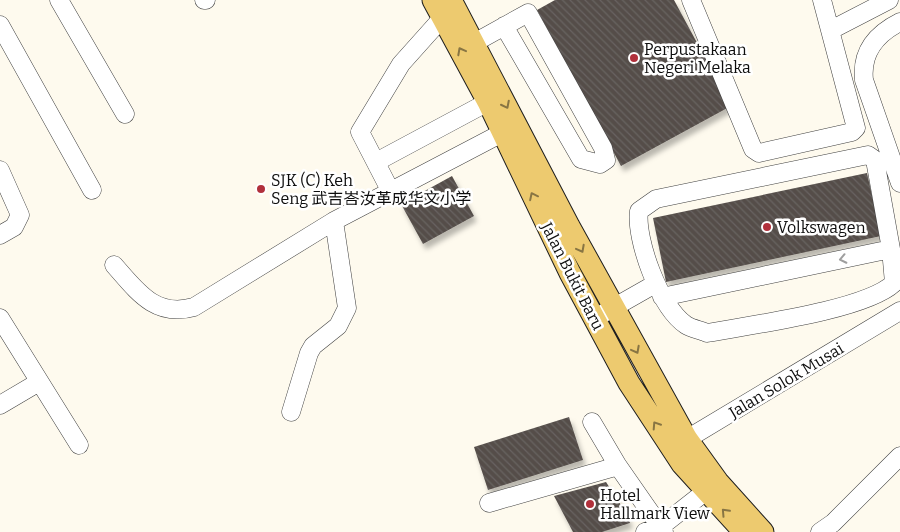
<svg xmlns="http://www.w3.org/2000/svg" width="900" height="532" viewBox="0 0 900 532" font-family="Bitter,'Noto Sans SC',serif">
  <defs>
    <pattern id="building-back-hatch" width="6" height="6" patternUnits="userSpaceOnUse" patternTransform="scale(1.25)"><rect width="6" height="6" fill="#554e4a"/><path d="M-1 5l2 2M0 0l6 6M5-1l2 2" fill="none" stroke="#686360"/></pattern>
    <filter id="shadow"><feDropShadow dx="3" dy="5.5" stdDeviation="2.5" flood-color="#0004"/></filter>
  </defs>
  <rect width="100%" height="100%" fill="#fefaee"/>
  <!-- building -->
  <path fill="url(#building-back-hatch)" filter="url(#shadow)" d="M555 0H674L731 106 621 166 537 10Z
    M867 173 881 236 666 282 653 218Z
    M452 176 474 216 423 244 401 204Z
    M569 417 583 460 488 490 474 447Z
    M606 482 626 513 630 523 602 532H573L554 496Z"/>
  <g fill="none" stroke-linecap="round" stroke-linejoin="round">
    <defs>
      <path id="minor" d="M59 0 125 114
        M204 0H206
        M691 0 753 149 759 153 852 132 856 128 822 0
        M900 22C876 34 861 52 864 80L900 183
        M0 25 92 190
        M831 30 889 0
        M474 43 528 13 603 148 606 160 600 164 581 159 504 26
        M868 155 875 160 891 249 894 283C866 310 750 325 707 333 701 330 692 329 686 325 660 308 635 239 639 211L656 199Z
        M376 162 488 102
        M0 170 20 215 14 227 0 235
        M390 190 360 132 401 64 443 17
        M114 265C137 291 155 318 194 307L334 221
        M662 297 891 249
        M604 313 655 284
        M0 318 79 445
        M0 405 39 382
        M291 412 309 353 313 346 338 326 347 308 334 221 502 133
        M592 422 618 466 664 532
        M677 448 687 439 900 311
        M489 503 618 466
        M645 532 659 528 715 484
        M820 532 833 523 900 456"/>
      <path id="major" d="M433 0 488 102 570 273 629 383 682 464 744 532
        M451 0 569 226 687 439 718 482 763 532"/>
    </defs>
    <!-- minor casing -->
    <use href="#minor" stroke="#404040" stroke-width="19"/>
    <!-- major casing -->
    <use href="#major" stroke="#1e1e1e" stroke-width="23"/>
    <!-- minor -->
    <use href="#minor" stroke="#fff" stroke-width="18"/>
    <!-- major -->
    <use href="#major" stroke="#edca6f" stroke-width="21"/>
  </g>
  <!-- one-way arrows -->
  <defs><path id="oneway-chevron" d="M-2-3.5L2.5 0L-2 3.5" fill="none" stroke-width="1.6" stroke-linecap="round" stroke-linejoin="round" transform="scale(1.25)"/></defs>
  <g stroke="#887543">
    <use href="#oneway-chevron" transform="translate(461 51) rotate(-118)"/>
    <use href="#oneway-chevron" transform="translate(506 105) rotate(63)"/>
    <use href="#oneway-chevron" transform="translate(533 196) rotate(-116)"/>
    <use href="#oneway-chevron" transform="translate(581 249) rotate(62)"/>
    <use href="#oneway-chevron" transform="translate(636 350) rotate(62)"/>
    <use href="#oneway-chevron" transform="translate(656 425) rotate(-123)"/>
    <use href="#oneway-chevron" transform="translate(725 512) rotate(-133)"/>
  </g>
  <use stroke="#9e9e9e" href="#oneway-chevron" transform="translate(843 259) rotate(168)"/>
  <!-- markers -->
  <g fill="#b1303b" stroke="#fff" stroke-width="2">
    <circle cx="634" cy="58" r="5"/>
    <circle cx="261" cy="189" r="5"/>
    <circle cx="767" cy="227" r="5"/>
    <circle cx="590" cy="504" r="5"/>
  </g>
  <g text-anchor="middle" stroke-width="5" stroke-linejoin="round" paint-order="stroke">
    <!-- poi labels -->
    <g font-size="16" fill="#0d0d0d" stroke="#fff" text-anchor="start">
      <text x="644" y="55">Perpustakaan<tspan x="644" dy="18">Negeri Melaka</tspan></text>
      <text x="271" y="186">SJK (C) Keh<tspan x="271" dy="18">Seng 武吉峇汝革成华文小学</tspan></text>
      <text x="777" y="233">Volkswagen</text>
      <text x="600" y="501">Hotel<tspan x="600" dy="18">Hallmark View</tspan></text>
    </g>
    <!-- street labels -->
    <g font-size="16" fill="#0d0d0d" stroke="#fff">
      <text transform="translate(573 276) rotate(63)" y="6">Jalan Bukit Baru</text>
      <text transform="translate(786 380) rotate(-31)" y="6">Jalan Solok Musai</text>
    </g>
  </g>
</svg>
